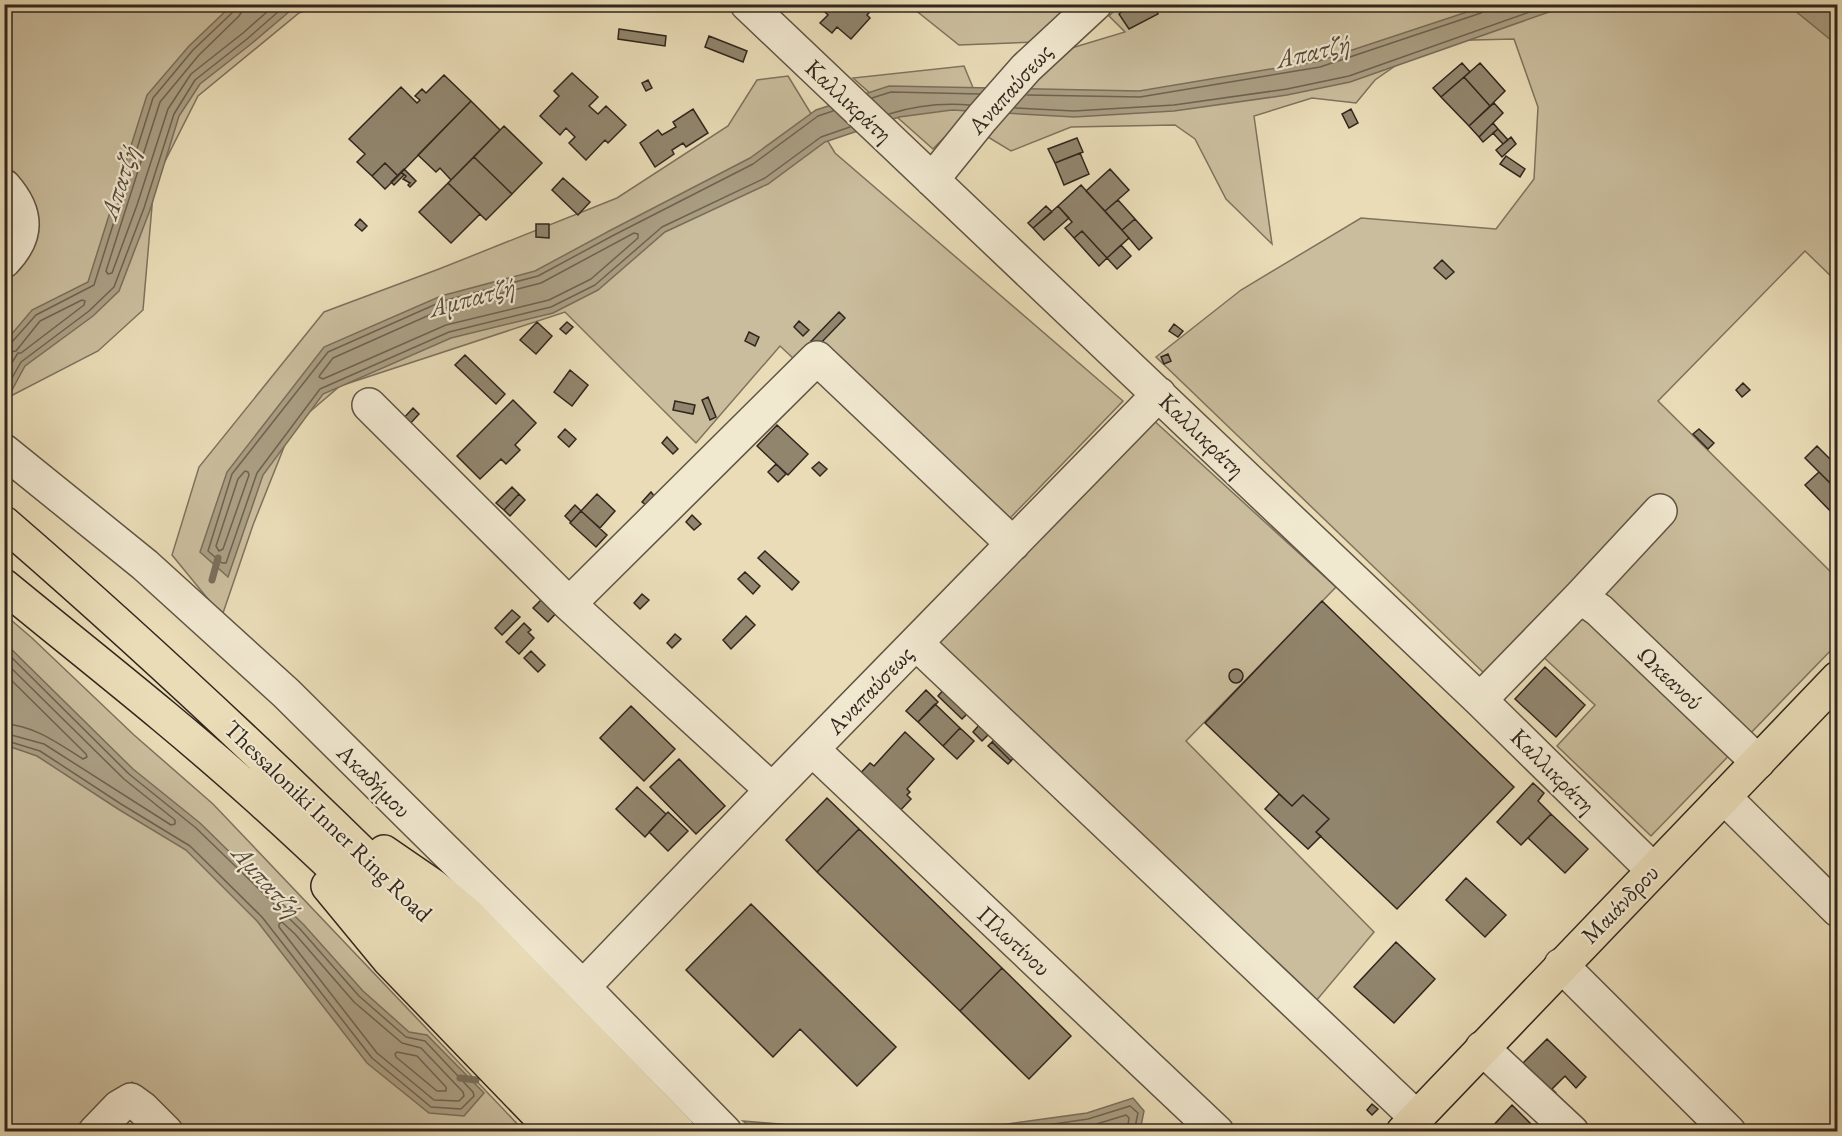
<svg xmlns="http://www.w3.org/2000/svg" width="1842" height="1136" viewBox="0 0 1842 1136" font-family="'EB Garamond',serif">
  <rect width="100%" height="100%" fill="#e9dcb7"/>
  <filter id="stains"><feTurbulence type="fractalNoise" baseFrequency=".00333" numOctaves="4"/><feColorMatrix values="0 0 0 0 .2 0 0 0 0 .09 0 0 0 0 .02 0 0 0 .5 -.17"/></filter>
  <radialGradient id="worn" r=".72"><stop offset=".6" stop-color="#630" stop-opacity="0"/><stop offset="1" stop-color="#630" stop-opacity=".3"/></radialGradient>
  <!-- green -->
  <path fill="#cabd9d" stroke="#7e725d" stroke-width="1.5" d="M4 5H319L299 13 198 96 154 183 143 310 98 351 5 399Z
    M909 5H1074L1037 42 959 45Z
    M1120 5H1837V282L1805 251 1658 401 1837 578V644L1651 836 1557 746 1595 705 1523 638 1486 675 1156 357 1241 290 1361 218 1496 229 1534 179 1538 107 1514 39 1431 41 1375 80 1356 103 1312 98 1254 116 1272 244 1226 199 1195 139 1175 125 1071 127 1011 151 978 131 1065 50 1125 32 1109 16Z
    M964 66 979 102 933 149 853 78Z
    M788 76 835 153 1123 401 989 540 780 346 696 443 565 312 340 386 292 427 253 525 222 616 172 555 199 467 324 312 439 269 617 198 728 126 757 80Z
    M1150 417 1336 587 1186 741 1374 932 1316 1001 935 642Z
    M4 614 32 638 134 735 213 804 524 1131H186L132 1082 84 1131H5Z"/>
  <!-- water -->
  <path fill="#aa9e83" stroke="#7a6e5a" stroke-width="1.5" d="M232 5H297L251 44 200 84 179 116 150 210 119 291 93 316 25 366 6 401H5V342L32 310 88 282 147 95 189 46Z
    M1488 5H1569L1350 82 1287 95 1174 111 1074 117 952 110 899 117 825 142 768 184 665 232 598 290 553 313 451 338 323 394 263 475 228 577 200 552 227 472 324 347 441 296 535 271 611 230 750 158 816 110 889 86 1139 91 1319 61Z
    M1788 5H1837V45Z
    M4 642 133 769 200 823 304 925 363 991 409 1032 427 1035 484 1093 464 1116 429 1113 367 1063 257 921 186 850 118 809 37 756 5 745Z
    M1133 1098 1144 1111 1140 1131H938L986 1127 1087 1113Z
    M743 1121 861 1131H756Z"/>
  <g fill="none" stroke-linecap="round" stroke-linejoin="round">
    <!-- shore -->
    <path stroke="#6e6250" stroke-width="1.5" d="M243 4 242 11 239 16 199 55 160 102 106 271 108 274 112 273 137 205 168 109 191 74 243 33 276 4
      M1027 95 1140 97 1320 67 1481 13 1485 10 1486 4
      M872 98 891 92 980 94
      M1015 108 1074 111 1174 105 1287 89 1349 76 1552 4
      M833 111 818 116 753 164 614 235 538 276 443 301 328 352 232 474 208 551 222 563H226L257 473 320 389 449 332 551 307 595 285 662 227 765 178 821 137 850 127
      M889 114C914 106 944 103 970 105
      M634 233 638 234V238L591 279 549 300 446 325 323 379 319 377 320 375 333 358 445 308 541 283Z
      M4 345 11 343 36 315 94 285 153 98 193 50 234 11 235 4
      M4 353 16 351 40 321 82 300 85 301 84 305 21 353H18L4 375
      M4 392 21 362 89 311 114 287 144 208 174 114 195 80 247 39 287 4
      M245 471 248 472 249 475 223 549 219 551 216 546 238 479Z
      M4 650 129 774 196 828 300 929 359 996 406 1037 425 1041 473 1092 474 1096 461 1109 431 1107 372 1058 262 917 190 846 121 804 40 751 4 740
      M4 661 124 779 175 820V824L171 825 44 744 4 733
      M4 673 86 754 87 757 83 759C59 744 34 725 4 724
      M282 922 295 934 354 1002 402 1043 421 1048 463 1092 464 1096 459 1101 434 1100 377 1053 279 927V924Z
      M397 1052 417 1056 446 1087V1091H437L396 1057 395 1054Z
      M999 1132 1088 1119 1130 1106 1138 1113 1134 1132
      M1052 1132 1090 1126 1126 1115 1129 1118 1127 1132"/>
    <!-- stream -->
    <path stroke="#7a6e5a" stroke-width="7" d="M212 580 218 558
      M460 1078 476 1080"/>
  </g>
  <!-- building -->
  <path fill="#91856d" stroke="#31261d" stroke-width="1.5" d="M817 4H877L867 15 870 18 851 39 837 27 832 33 820 23 828 15Z
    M1130 4H1154L1158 14 1129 29 1119 14Z
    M619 29 666 36 665 46 618 39Z
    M709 36 747 51 743 62 705 47Z
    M1462 63 1470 72 1441 97 1433 88Z
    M1480 63 1505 91 1490 106 1464 77Z
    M572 73 598 97 589 106 598 114 606 106 626 125 608 143 605 140 586 160 569 143 575 137 566 128 560 135 540 116 559 96 554 91Z
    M444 75 471 101 398 176 385 163 372 176 357 162 365 154 349 139 401 87 417 103 420 100 415 96 422 89 426 93Z
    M1464 77 1490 106 1469 126 1441 97Z
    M648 80 652 88 646 91 642 83Z
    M471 101 500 130 451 180 440 168 436 172 418 155Z
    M1494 103 1503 113 1479 137 1469 126Z
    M693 109 708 133 686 147 683 143 672 150 674 154 655 167 640 143 658 130 662 135 676 127 673 122Z
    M1351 109 1358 123 1349 128 1342 114Z
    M1493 123 1498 129 1483 142 1479 137Z
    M504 126 542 163 512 194 474 157Z
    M1498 129 1508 140 1503 144 1493 133Z
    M1511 137 1516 144 1502 157 1496 150Z
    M1077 138 1083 152 1055 163 1048 149Z
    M1080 153 1089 174 1064 185 1055 163Z
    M1506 156 1525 169 1520 177 1500 164Z
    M474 157 512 194 486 220 448 183Z
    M385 163 398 176 385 189 372 176Z
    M404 169 416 181 410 187 408 185 410 183 403 179 406 176 401 172Z
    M1110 169 1129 190 1105 211 1086 191Z
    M401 172 404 175 394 185 391 182Z
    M563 178 590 202 578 215 552 190Z
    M448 183 480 214 451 243 419 212Z
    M1081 185 1129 238 1107 258 1082 231 1074 238 1065 228 1072 222 1058 206Z
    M1118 200 1135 219 1122 230 1105 211Z
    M1046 206 1052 212 1033 228 1028 223Z
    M1058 206 1069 218 1044 240 1033 228Z
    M360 219 367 226 362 231 355 225Z
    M1135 219 1152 238 1139 250 1122 230Z
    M536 224H549V238L536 237Z
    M1082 231 1107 258 1099 266 1074 238Z
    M1121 245 1131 256 1117 269 1107 258Z
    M1442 260 1454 272 1446 279 1434 268Z
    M839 312 845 318 817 347 811 341Z
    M799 321 809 330 803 336 794 327Z
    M537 322 552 336 536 354 520 340Z
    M567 322 573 327 566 334 560 329Z
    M1174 324 1183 331 1178 337 1169 331Z
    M749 332 759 337 755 346 745 341Z
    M1168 354 1171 361 1164 364 1161 357Z
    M465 355 505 394 496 404 455 365Z
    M570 370 588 385 572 406 554 392Z
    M1743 383 1750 390 1742 397 1736 390Z
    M708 397 716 417 710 420 702 400Z
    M513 400 536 423 515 445 520 450 506 464 501 459 480 479 457 456Z
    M675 401 695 405 693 414 673 410Z
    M413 408 419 414 408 426 402 420Z
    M777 425 808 454 788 475 757 446Z
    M565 429 576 439 569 447 558 437Z
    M1699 429 1714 443 1708 449 1693 434Z
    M667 437 678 449 673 454 662 443Z
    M1817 446 1838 467V473L1829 482 1805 458Z
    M819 462 827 469 820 476 812 468Z
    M776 464 786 474 778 482 768 472Z
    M1819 472 1838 491V519L1805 485Z
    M512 487 519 494 504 510 496 503Z
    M651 492 655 497 647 506 642 502Z
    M519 494 525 500 510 516 504 510Z
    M597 494 615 511 600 528 581 511Z
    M575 505 581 511 571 522 565 516Z
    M581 511 607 535 596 547 570 523Z
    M692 515 701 524 694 530 686 522Z
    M765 551 799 582 792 590 758 558Z
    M745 572 760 586 753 594 738 579Z
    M642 594 649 600 640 609 634 603Z
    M545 596 559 610 548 622 533 608Z
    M1322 601 1514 787 1397 909 1316 832 1329 819 1303 795 1292 806 1205 723Z
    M512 610 520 617 502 635 495 628Z
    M746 616 755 625 731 649 723 640Z
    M524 623 531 630 528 632 534 638 519 654 506 642Z
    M675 634 681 639 672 648 667 643Z
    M531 651 545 665 538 672 524 658Z
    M1545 667 1585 705 1556 737 1515 699Z
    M1229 676a7 7 0 1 1 14 0a7 7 0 1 1-14 0Z
    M945 688 969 712 962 719 938 696Z
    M926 690 938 702 918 722 906 711Z
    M935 704 960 728 943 746 918 722Z
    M631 706 675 749 644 781 600 738Z
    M980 724 990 733 982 741 973 732Z
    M960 728 974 741 957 759 943 746Z
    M905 732 934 759 907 789 910 792 907 795 911 799 895 816 855 779 870 763 874 766Z
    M996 738 1015 756 1011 761 992 742Z
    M992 742 1011 761 1008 764 988 746Z
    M679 759 725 806 696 834 650 787Z
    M1533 783 1544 793 1538 801 1551 814 1521 845 1497 822Z
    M637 787 666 814 645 837 616 809Z
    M1279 794 1292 806 1303 795 1329 819 1316 832 1321 836 1308 849 1265 809Z
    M827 798 859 829 817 872 786 840Z
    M668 812 688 831 668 851 649 832Z
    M1551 814 1588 849 1565 873 1528 838Z
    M859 829 1002 968 960 1011 817 872Z
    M1466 878 1506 915 1485 937 1446 900Z
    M751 904 896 1047 857 1086 800 1029 773 1057 686 970Z
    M1396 942 1435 979 1394 1023 1354 987Z
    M1002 968 1071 1036 1029 1079 960 1011Z
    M1547 1039 1586 1077 1576 1088 1565 1076 1552 1089 1556 1093 1550 1099 1523 1063Z
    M1372 1104 1378 1109 1372 1115 1367 1110Z
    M1512 1105 1539 1132H1495L1491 1128Z"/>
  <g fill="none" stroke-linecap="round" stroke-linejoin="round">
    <defs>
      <path id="minor" d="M747 4 1480 700 1653 870
        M932 180 982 118 1026 68 1095 4
        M4 186C27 212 29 235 4 261
        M369 405 569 604 772 790
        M4 451 145 565 286 693 583 987 725 1132
        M1580 597 1599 610 1758 762
        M569 604 817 358 1013 544
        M916 643 1417 1118
        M1480 700 1580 597 1660 511
        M812 749 1217 1132
        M1724 797 1838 910
        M1561 965 1729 1132
        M583 987 772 790 1159 394
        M1482 1048 1572 1132
        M95 1132 119 1107 131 1100 142 1108 166 1132"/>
      <path id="major" d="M1403 1132 1838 678"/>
      <path id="highway" d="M4 523C226 715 435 920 638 1132
        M4 586C88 655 174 722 255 795 374 902 486 1017 597 1132
        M384 852 432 885 467 914 679 1132
        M328 886 389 960 555 1132"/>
    </defs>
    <!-- minor casing -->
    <use href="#minor" stroke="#5f5444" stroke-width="36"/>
    <!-- major casing -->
    <use href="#major" stroke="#31261d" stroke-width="36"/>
    <!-- highway casing -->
    <use href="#highway" stroke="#31261d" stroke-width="36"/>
    <!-- minor -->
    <use href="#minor" stroke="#f1e8d0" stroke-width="33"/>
    <!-- major -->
    <use href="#major" stroke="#e9dcb7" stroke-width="33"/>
    <!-- highway -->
    <use href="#highway" stroke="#e9dcb7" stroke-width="33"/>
  </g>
  <g text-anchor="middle" stroke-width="4.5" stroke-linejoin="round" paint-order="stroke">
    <!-- street labels -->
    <g font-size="24" fill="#31261d" stroke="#f1e8d0">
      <text transform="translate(1010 89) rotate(-48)" y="8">Αναπαύσεως</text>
      <text transform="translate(849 101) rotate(43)" y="8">Καλλικράτη</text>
      <text transform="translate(1202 435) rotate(44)" y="8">Καλλικράτη</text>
      <text transform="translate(1670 678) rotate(44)" y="8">Ωκεανού</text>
      <text transform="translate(870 690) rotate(-46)" y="8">Αναπαύσεως</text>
      <text transform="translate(1553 771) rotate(45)" y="8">Καλλικράτη</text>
      <text transform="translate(374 781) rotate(45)" y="8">Ακαδήμου</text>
      <text transform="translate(328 821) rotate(44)" y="8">Thessaloniki Inner Ring Road</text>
      <text transform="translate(1620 904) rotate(-46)" y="8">Μαιάνδρου</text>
      <text transform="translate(1014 941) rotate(43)" y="8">Πλωτίνου</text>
    </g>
    <!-- water labels -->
    <g font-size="26" font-style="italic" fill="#554a3c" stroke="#f1e8d0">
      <text transform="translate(1313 51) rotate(-13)" y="9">Απατζή</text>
      <text transform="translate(119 182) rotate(-72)" y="9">Απατζή</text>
      <text transform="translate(472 297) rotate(-15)" y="9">Αμπατζή</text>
      <text transform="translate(267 881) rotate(48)" y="9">Αμπατζή</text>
    </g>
  </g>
  <!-- margin -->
  <rect width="1842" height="1136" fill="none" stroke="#e9dcb7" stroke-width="24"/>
  <rect x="6" y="6" width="1830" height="1124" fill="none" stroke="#31261d" stroke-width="3"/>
  <rect x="12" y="12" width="1818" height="1112" fill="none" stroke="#31261d" stroke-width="1.5"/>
  <rect width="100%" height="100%" filter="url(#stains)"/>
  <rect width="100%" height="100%" fill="url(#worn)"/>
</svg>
